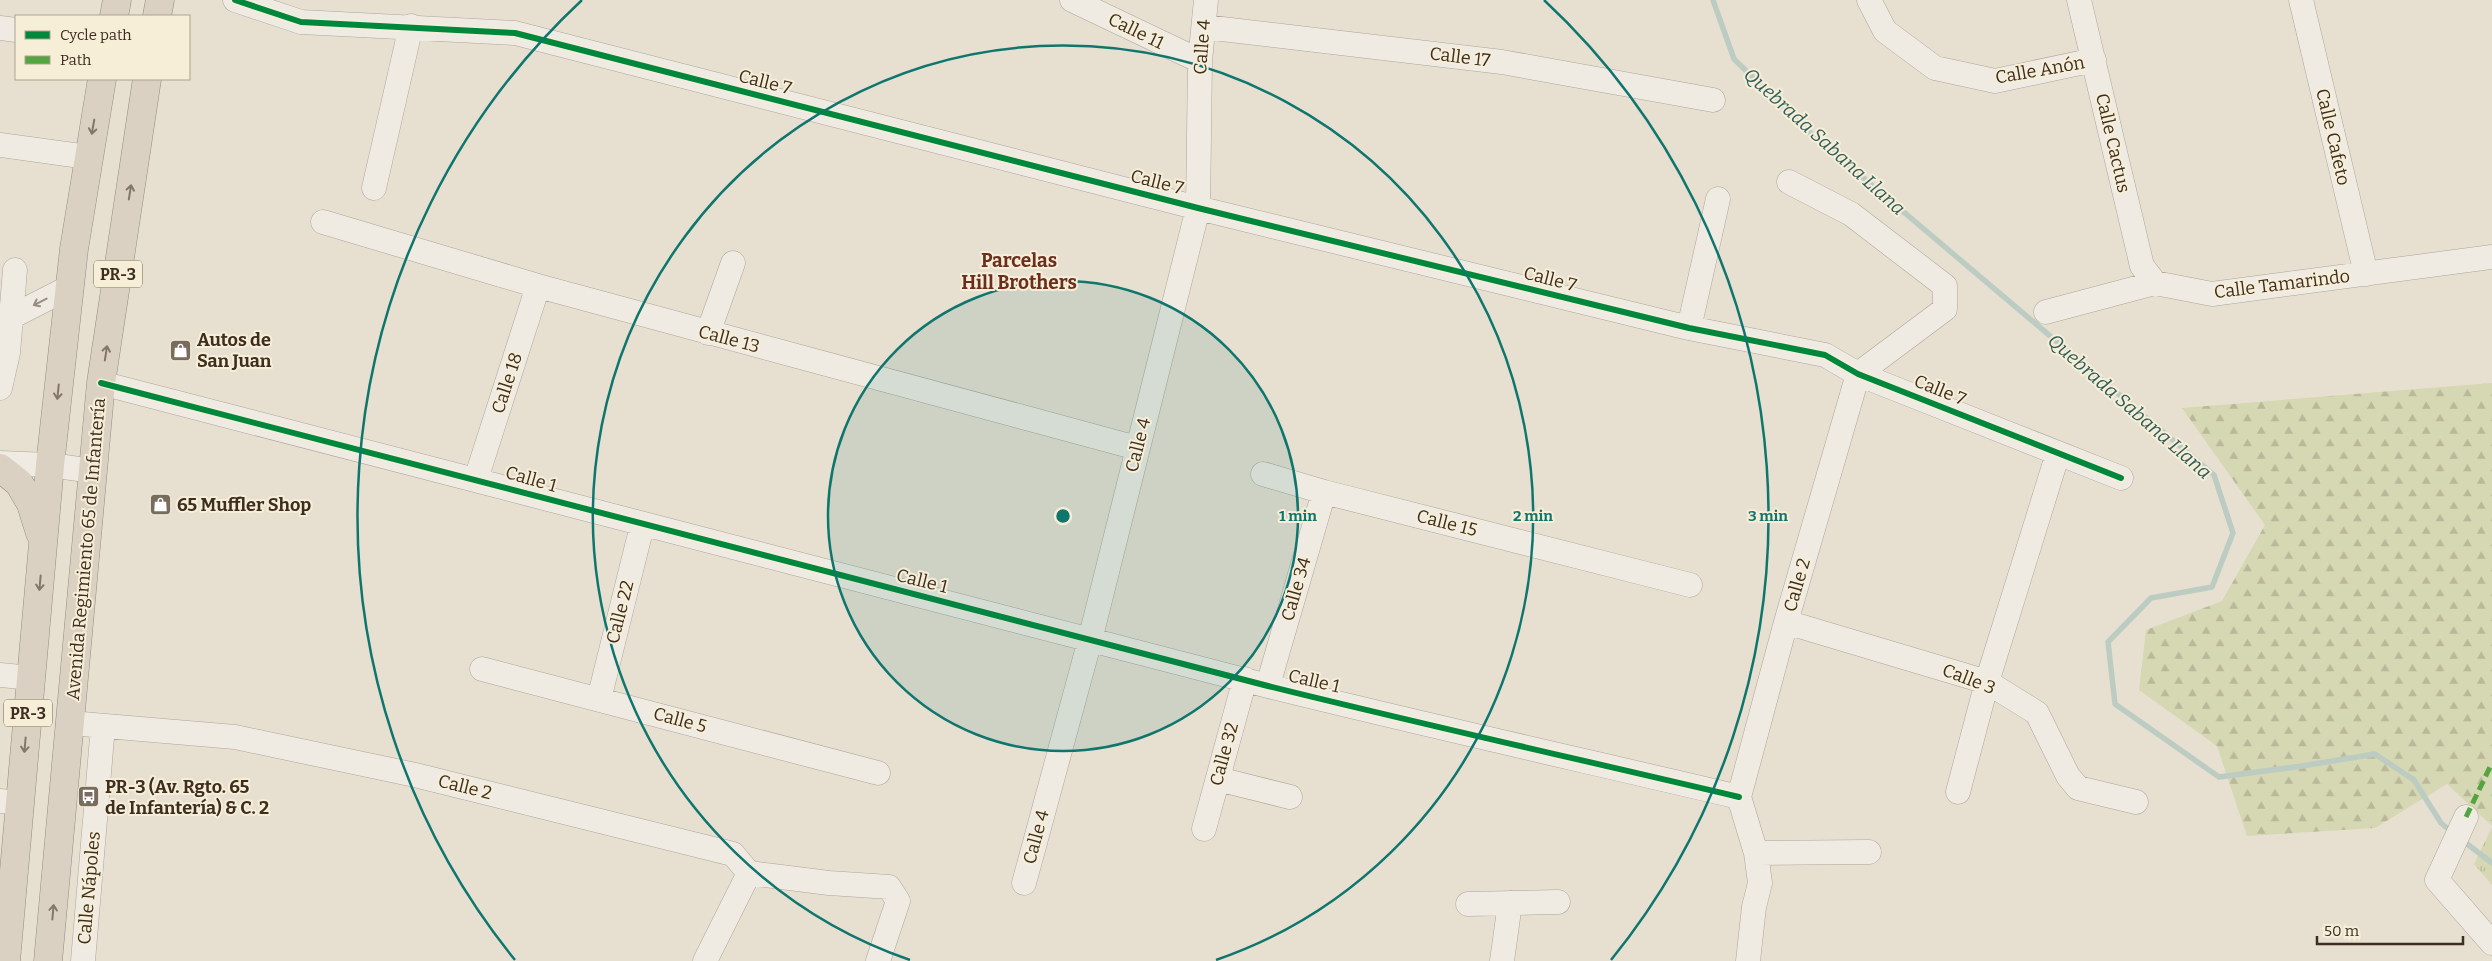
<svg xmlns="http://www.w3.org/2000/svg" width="2492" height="961" viewBox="0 0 2492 961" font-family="Bitter,serif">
  <defs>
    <pattern id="grass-tufts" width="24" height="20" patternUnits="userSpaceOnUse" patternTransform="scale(1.25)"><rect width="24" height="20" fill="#d6d7b3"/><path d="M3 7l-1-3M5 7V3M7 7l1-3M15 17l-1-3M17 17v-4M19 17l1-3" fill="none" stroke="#b9b99a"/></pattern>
    <pattern id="forest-firs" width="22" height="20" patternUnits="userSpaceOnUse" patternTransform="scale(1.25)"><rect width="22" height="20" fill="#d6d7b3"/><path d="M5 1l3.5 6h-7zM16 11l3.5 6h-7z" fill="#b9b99a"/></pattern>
  </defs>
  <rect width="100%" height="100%" fill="#e7e0d1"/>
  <!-- grass -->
  <path fill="url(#grass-tufts)" d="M2492 827V885L2474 864Z"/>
  <!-- forest -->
  <path fill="url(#forest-firs)" d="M2492 383V826L2447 784 2375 828 2247 836 2217 746 2139 690 2146 630 2222 601 2265 525 2182 408Z"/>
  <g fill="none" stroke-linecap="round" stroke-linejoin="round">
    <!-- stream -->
    <path stroke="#bcccc2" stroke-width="5.5" d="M1713 0 1734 59 1807 130 2214 475 2233 533 2212 587 2151 598 2108 642 2115 704 2219 777 2302 766 2375 754 2414 780 2441 823 2453 833
      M2462 840 2492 863"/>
    <defs>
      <path id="minor" d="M235 0 301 22 515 33 1198 208 1689 328 1825 355 1858 374 2121 478
        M1072 0 1200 61
        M1869 0 1885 31 1935 68 1995 81 2094 60
        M2079 0 2142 266 2155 283
        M2301 0 2366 274
        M1205 27 1502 62 1713 100
        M0 28 16 30
        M0 145 88 157
        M374 188 411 26
        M323 222 538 286 1137 448
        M2046 312 2155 283 2212 294 2492 257
        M11 317 70 287
        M1689 328 1718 199
        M708 333 733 263
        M101 383C490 483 878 588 1268 686 1425 725 1582 760 1739 797
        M0 388 8 353 15 270
        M0 463 50 465 93 471
        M1263 474 1324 492 1690 585
        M476 479 538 286
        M1786 622 1987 682 2037 713 2068 776 2078 788 2136 802
        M482 669 878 773
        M0 675 31 678
        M1268 685 1324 492
        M599 699 642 526
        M70 723 235 737 415 775 733 854 749 873
        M1218 779 1290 797
        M1958 792 1987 682 2058 453
        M1739 797 1786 622 1858 374 1945 309V286L1851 214 1789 182
        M1739 797 1756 853 1760 883 1754 907 1748 961
        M0 801 20 803
        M2466 817 2437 880 2492 943
        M1204 829 1245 679
        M1756 853 1869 852
        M749 873 829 883 889 887 898 901 878 961
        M1024 883 1090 640 1198 208 1200 61 1206 0
        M1468 904 1558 902
        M83 961 103 726
        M705 961 749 873
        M1502 961 1510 903"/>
      <path id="highway" d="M114 16 117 0
        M157 16 160 0
        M0 468 19 483 31 504 40 533
        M6 961 50 465 74 249 102 79
        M48 961 101 383 147 79"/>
    </defs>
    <!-- minor casing -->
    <use href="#minor" stroke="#ada599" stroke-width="25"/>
    <!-- highway casing -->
    <use href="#highway" stroke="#928b80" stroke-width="29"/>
    <!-- minor -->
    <use href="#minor" stroke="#efebe3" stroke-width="24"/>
    <!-- highway -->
    <use href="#highway" stroke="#dad1c2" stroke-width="28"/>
    <!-- quiet -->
    <path stroke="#54a441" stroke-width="5" stroke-dasharray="10 5" stroke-linecap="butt" d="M2466 817 2492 763"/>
    <defs>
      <path id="cycleway" d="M235 0 301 22 515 33 1198 208 1689 328 1825 355 1858 374 2121 478
        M101 383C490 483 878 588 1268 686 1425 725 1582 760 1739 797"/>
    </defs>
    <!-- cycleway casing -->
    <use href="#cycleway" stroke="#f7eed8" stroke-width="9"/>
    <!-- cycleway -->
    <use href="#cycleway" stroke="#00873e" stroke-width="6"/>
  </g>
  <!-- one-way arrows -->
  <defs><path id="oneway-shaft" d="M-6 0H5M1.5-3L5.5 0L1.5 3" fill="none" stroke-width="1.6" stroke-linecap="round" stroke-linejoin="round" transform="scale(1.25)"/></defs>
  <g stroke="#847769">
    <use href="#oneway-shaft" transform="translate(93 127) rotate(100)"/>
    <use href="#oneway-shaft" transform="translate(130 192) rotate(-81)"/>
    <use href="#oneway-shaft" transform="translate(106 353) rotate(-81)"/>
    <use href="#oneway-shaft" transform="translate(58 392) rotate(96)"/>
    <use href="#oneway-shaft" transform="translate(40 583) rotate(95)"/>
    <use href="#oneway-shaft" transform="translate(25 745) rotate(95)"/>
    <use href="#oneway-shaft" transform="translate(53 912) rotate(-85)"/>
  </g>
  <use stroke="#968c82" href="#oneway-shaft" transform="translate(40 302) rotate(153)"/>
  <!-- distance rings -->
  <circle cx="1063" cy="516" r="235" fill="#0f766e" fill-opacity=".12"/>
  <g fill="none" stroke="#0f766e" stroke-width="2.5">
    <circle cx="1063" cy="516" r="235"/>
    <path d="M910 960A470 470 0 1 1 1216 960"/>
    <path d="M515 960A705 705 0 0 1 582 0M1544 0A705 705 0 0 1 1611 960"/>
  </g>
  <!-- icons -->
  <defs>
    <symbol id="shop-square" viewBox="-11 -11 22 22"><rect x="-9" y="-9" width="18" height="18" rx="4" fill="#786c5e" stroke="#f7eed8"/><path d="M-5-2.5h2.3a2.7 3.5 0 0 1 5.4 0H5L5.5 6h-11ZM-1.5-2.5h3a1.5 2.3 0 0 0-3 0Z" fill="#fff"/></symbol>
    <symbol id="bus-square" viewBox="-11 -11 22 22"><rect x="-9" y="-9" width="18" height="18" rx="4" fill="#786c5e" stroke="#f7eed8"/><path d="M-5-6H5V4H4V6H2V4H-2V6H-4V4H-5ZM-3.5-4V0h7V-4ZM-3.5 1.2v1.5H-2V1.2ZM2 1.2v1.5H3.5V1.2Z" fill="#fff"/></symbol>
  </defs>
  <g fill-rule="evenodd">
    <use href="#shop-square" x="168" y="338" width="25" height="25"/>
    <use href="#shop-square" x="148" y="492" width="25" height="25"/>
    <use href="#bus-square" x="76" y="784" width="25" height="25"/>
  </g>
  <g text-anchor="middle" stroke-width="4" stroke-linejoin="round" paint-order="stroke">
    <!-- shield labels -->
    <g fill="#f7eed8" stroke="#756857" stroke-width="1">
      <rect x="94" y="260.5" width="48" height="27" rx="4"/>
      <rect x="4" y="699.5" width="48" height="27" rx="4"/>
    </g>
    <g font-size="16" font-weight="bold" fill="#3d2e20">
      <text x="118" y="280">PR-3</text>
      <text x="28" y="719">PR-3</text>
    </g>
    <!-- street labels -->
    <g font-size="18" fill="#3d2e20" stroke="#f7eed8">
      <text transform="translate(1136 31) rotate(26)" y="6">Calle 11</text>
      <text transform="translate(1202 47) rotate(-86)" y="6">Calle 4</text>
      <text transform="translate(1460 57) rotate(7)" y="6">Calle 17</text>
      <text transform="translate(2040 70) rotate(-10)" y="6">Calle Anón</text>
      <text transform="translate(765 82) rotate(14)" y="6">Calle 7</text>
      <text transform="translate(2333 137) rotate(77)" y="6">Calle Cafeto</text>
      <text transform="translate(2113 143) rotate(77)" y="6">Calle Cactus</text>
      <text transform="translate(1157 182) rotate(14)" y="6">Calle 7</text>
      <text transform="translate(1550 279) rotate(14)" y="6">Calle 7</text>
      <text transform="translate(2282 284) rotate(-7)" y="6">Calle Tamarindo</text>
      <text transform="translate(729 339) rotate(15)" y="6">Calle 13</text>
      <text transform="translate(507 383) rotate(-72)" y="6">Calle 18</text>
      <text transform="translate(1940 390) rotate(22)" y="6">Calle 7</text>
      <text transform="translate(1138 445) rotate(-76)" y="6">Calle 4</text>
      <text transform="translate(531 479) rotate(16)" y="6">Calle 1</text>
      <text transform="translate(1447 523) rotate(14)" y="6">Calle 15</text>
      <text transform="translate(86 549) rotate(-85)" y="6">Avenida Regimiento 65 de Infantería</text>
      <text transform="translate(922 581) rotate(14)" y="6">Calle 1</text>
      <text transform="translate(1797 585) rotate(-74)" y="6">Calle 2</text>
      <text transform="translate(1296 589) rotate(-74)" y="6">Calle 34</text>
      <text transform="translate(620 612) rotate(-76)" y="6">Calle 22</text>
      <text transform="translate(1969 679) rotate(21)" y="6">Calle 3</text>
      <text transform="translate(1314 681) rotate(13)" y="6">Calle 1</text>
      <text transform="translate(680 720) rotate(15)" y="6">Calle 5</text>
      <text transform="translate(1224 754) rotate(-75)" y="6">Calle 32</text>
      <text transform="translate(465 787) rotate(14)" y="6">Calle 2</text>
      <text transform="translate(1036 837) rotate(-75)" y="6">Calle 4</text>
      <text transform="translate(89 888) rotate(-85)" y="6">Calle Nápoles</text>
    </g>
    <!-- poi labels -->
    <g font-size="18" font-weight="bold" fill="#3d2e20" stroke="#f7eed8" text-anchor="start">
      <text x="197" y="346">Autos de<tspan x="197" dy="21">San Juan</tspan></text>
      <text x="177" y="511">65 Muffler Shop</text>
      <text x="105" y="793">PR-3 (Av. Rgto. 65<tspan x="105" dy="21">de Infantería) &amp; C. 2</tspan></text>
    </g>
    <!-- water labels -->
    <g font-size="19" font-style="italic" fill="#2f5d5a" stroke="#f7eed8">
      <text transform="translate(1825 141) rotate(42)" y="7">Quebrada Sabana Llana</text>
      <text transform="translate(2130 406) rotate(41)" y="7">Quebrada Sabana Llana</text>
    </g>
    <!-- neighbourhood labels -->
    <g font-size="19" font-weight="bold" fill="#6b2e1e" stroke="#f7eed8">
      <text x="1019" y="267">Parcelas<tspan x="1019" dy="22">Hill Brothers</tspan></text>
    </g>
  </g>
  <circle cx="1063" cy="516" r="8" fill="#0f766e" stroke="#f7eed8" stroke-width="2.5"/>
  <g font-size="15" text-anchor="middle" font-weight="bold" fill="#0f766e" stroke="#f7eed8" stroke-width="4" stroke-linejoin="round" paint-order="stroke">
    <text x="1298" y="521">1 min</text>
    <text x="1533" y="521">2 min</text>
    <text x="1768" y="521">3 min</text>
  </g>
  <!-- legend -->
  <rect x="15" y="15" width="175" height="65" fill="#f7eed8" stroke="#ada18e"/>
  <rect x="25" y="31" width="25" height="8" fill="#00873e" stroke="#ada18e"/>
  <text x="60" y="40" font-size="15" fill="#3d2e20">Cycle path</text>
  <rect x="25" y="56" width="25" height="8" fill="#54a441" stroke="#ada18e"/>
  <text x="60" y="65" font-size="15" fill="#3d2e20">Path</text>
  <!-- scale -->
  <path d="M2317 936v8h146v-8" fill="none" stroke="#3d2e20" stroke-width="2.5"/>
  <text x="2324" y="936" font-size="15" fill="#3d2e20" stroke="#f7eed8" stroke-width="4" paint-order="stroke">50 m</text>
</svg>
